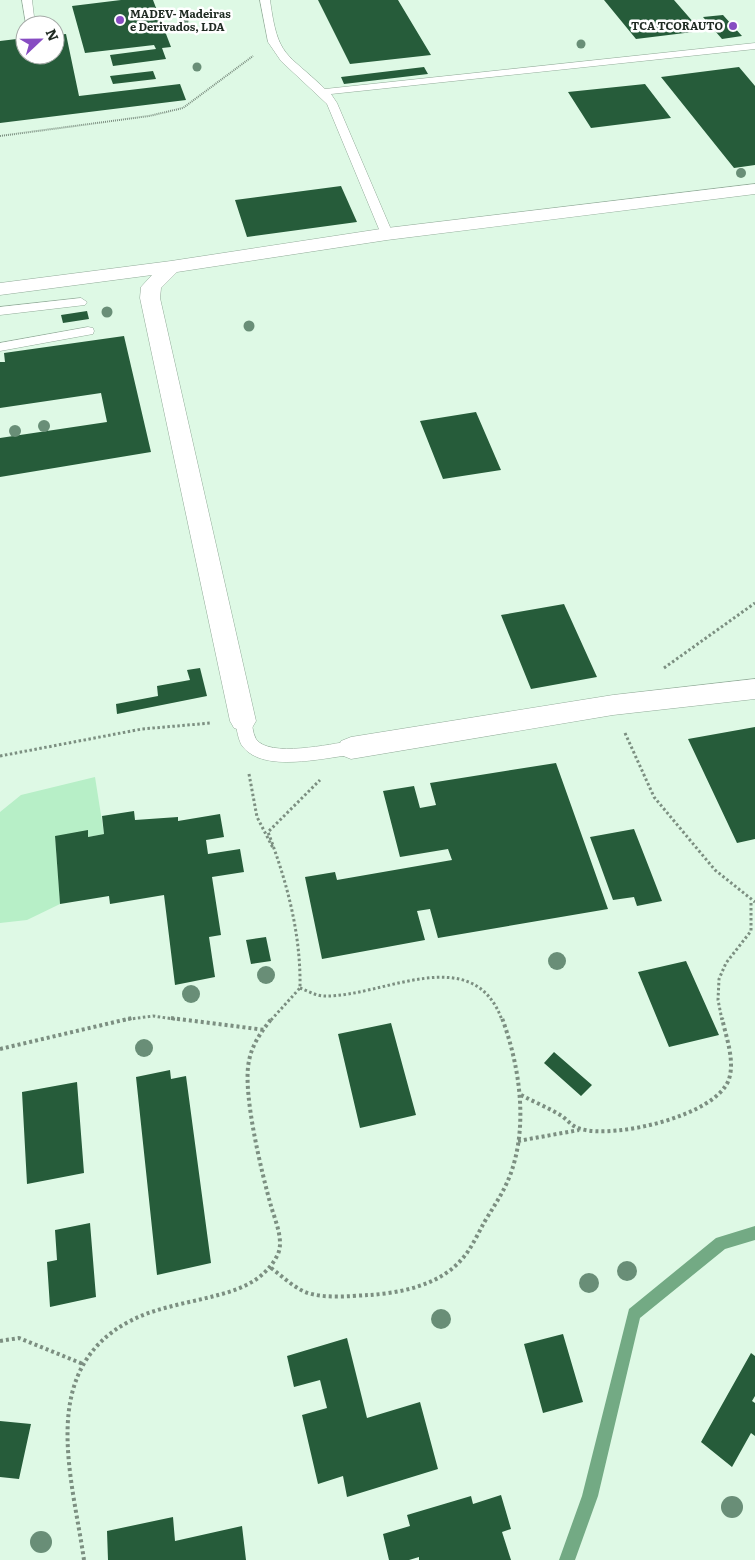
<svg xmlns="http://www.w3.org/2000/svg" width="755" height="1560" viewBox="0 0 755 1560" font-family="Literata,serif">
  <rect width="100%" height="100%" fill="#def9e5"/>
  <!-- green -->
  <path fill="#b7efc7" d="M95 777 104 834 88 837 55 836 60 904 27 920 0 923V812L21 795Z"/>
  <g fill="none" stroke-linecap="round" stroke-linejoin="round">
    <!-- stream -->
    <path fill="#73aa84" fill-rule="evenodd" d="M755 1226V1240L725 1249 640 1318 598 1496 575 1560H559L582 1496 629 1309 716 1238Z"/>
  </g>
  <!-- building -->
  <path fill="#265c3a" d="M121 0H153L171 47 162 48 166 59 113 66 110 55 156 49 154 45 85 53 72 6Z
    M318 0H398L431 55 350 64Z
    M604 0H674L701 31 636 39Z
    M723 15 742 36 722 39 703 17Z
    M66 34 79 96 180 84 186 100 0 123V41L25 38V55H55V35Z
    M424 67 428 74 344 84 341 77Z
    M739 67 755 86V165L734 168 661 77Z
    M153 71 156 79 113 84 110 76Z
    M645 84 671 118 591 128 568 92Z
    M341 186 357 222 247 237 235 200Z
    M87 311 89 319 63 323 61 315Z
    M124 336 151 452 0 477V438L107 422 101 393 0 408V362H5L4 353Z
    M476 412 501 470 443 479 420 421Z
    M564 604 597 677 531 689 501 615Z
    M200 668 207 696 117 714 116 704 158 696 157 686 190 680 187 670Z
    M755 727V839L737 843 688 739Z
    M556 763 608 909 438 938 430 909 417 911 425 940 322 959 305 877 335 872 337 880 452 860 448 849 400 857 383 791 414 786 420 808 436 805 430 783Z
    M134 811 135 820 178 817V821L220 814 224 837 206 840 208 854 240 849 244 872 212 877 221 935 209 937 215 977 175 985 164 895 110 904 109 896 60 904 55 836 88 830V837L104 834 102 816Z
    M634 829 650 870 662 901 637 906 634 897 613 900 590 837Z
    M266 937 271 961 251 964 246 940Z
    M686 961 719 1035 669 1047 638 972Z
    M391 1023 416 1115 360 1128 338 1034Z
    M554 1052 592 1085 581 1096 544 1063Z
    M170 1070 171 1079 186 1076 211 1263 157 1275 136 1077Z
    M77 1082 84 1173 27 1184 22 1092Z
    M90 1223 96 1297 50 1307 47 1262 57 1260 55 1230Z
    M563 1334 583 1402 543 1413 524 1344Z
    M347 1338 367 1418 420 1402 438 1469 347 1497 343 1476 318 1484 302 1415 327 1408 320 1380 294 1387 287 1356Z
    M751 1353 755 1356V1396L752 1401 755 1403V1436L751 1433 732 1467 701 1442Z
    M0 1421 31 1424 19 1479 0 1477Z
    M501 1495 511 1529 502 1532 511 1560H419V1557L409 1560H389L383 1534 410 1526 407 1515 471 1496 473 1504Z
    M173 1517 175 1541 242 1526 246 1560H108L107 1531Z"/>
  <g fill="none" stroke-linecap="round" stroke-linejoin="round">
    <defs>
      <path id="lane" d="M22 0H32L35 25 26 24Z
        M260 0H270C278 59 286 51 325 89L755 43V49L331 94 337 103 393 234 387 238 381 234 327 104 281 61 268 42Z
        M81 298 87 302 85 305 0 315V307Z
        M88 327 93 328 94 331 93 334 0 351V343Z
        M243 714 249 716C253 723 252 732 256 739 269 758 331 744 351 741L357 743 360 748 357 753 351 755C322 758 264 773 243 747 238 741 237 729 235 721L237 716Z"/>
      <path id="street" d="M755 184V194L387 240 177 272 161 288 160 298 256 721 252 728 243 731 234 728 230 721 140 298 141 287 152 275 0 295V283L171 261 387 228Z
        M755 679V699L613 715 351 759 341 755 338 748 341 741 351 737 613 695Z"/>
    </defs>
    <!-- lane casing -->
    <use href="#lane" stroke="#92ab99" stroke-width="1"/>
    <!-- street casing -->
    <use href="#street" stroke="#92ab99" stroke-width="1"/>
    <!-- path-far2 -->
    <path stroke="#7c8f81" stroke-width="2" stroke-dasharray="1 1" stroke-linecap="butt" d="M0 136 149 116 183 108 253 56"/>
    <!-- path-far1 -->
    <path stroke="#7c8f81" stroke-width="3" stroke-dasharray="2.5 2.5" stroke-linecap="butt" d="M664 668 755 603
      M625 733 654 797 715 870 755 902
      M0 756 142 729 211 723
      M249 774 257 817 273 848
      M300 988C308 991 316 996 325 996 383 997 473 940 502 1020
      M123 1020 153 1016 181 1020
      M271 1020 300 988C301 934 287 882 268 832L320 780
      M722 1020 718 1000 719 979 726 963 751 931V901"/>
    <!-- path -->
    <path stroke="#7c8f81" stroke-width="4" stroke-dasharray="3 3" stroke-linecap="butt" d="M171 1018 265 1030
      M0 1049 132 1018
      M521 1095C534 1102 549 1108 562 1116 568 1121 573 1127 581 1129 614 1139 717 1116 729 1079 735 1060 726 1037 722 1018
      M518 1141 579 1130
      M271 1268C282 1276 292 1286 305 1292 323 1299 350 1296 369 1295 401 1293 440 1285 462 1259 472 1248 478 1233 485 1221 494 1206 503 1193 509 1178 529 1128 520 1067 502 1018
      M0 1341 19 1338 83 1364
      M84 1560C72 1476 37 1370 130 1321 157 1307 189 1303 218 1295 242 1289 266 1279 278 1254 284 1240 275 1220 271 1206 262 1174 242 1092 249 1061 252 1044 262 1031 272 1018"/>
    <!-- lane -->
    <use href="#lane" fill="#fff" fill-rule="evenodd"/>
    <!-- street -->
    <use href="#street" fill="#fff" fill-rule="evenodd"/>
  </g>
  <!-- trees -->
  <g fill="#698e77">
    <circle cx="184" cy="21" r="4.5"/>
    <circle cx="581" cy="44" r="4.5"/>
    <circle cx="197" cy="67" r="4.5"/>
    <circle cx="741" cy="173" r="5"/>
    <circle cx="107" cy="312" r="5.5"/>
    <circle cx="249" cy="326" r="5.5"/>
    <circle cx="44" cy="426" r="6"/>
    <circle cx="15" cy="431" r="6"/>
    <circle cx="557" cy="961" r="9"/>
    <circle cx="266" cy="975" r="9"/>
    <circle cx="191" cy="994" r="9"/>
    <circle cx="144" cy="1048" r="9"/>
    <circle cx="627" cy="1271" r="10"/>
    <circle cx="589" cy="1283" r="10"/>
    <circle cx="441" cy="1319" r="10"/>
    <circle cx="732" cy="1507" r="11"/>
    <circle cx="41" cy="1542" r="11"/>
  </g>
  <!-- markers -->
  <g fill="#874cc2" stroke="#fff" stroke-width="2">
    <circle cx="120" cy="20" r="5"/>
    <circle cx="733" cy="26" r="5"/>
  </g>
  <g text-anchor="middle" stroke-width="5" stroke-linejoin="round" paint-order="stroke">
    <!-- far-poi labels -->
    <g font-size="11" font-weight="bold" fill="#1f2a22" stroke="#fff" text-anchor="start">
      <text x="130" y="18">MADEV- Madeiras<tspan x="130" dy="13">e Derivados, LDA</tspan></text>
      <text x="723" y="30" text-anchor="end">TCA TCORAUTO</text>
    </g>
  </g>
  <!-- north arrow -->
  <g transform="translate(40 40) rotate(68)"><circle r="24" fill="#ffffff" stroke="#a5aaa7"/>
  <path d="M0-4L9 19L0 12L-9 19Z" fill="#874cc2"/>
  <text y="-8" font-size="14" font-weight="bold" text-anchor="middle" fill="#1f2a22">N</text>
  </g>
</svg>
